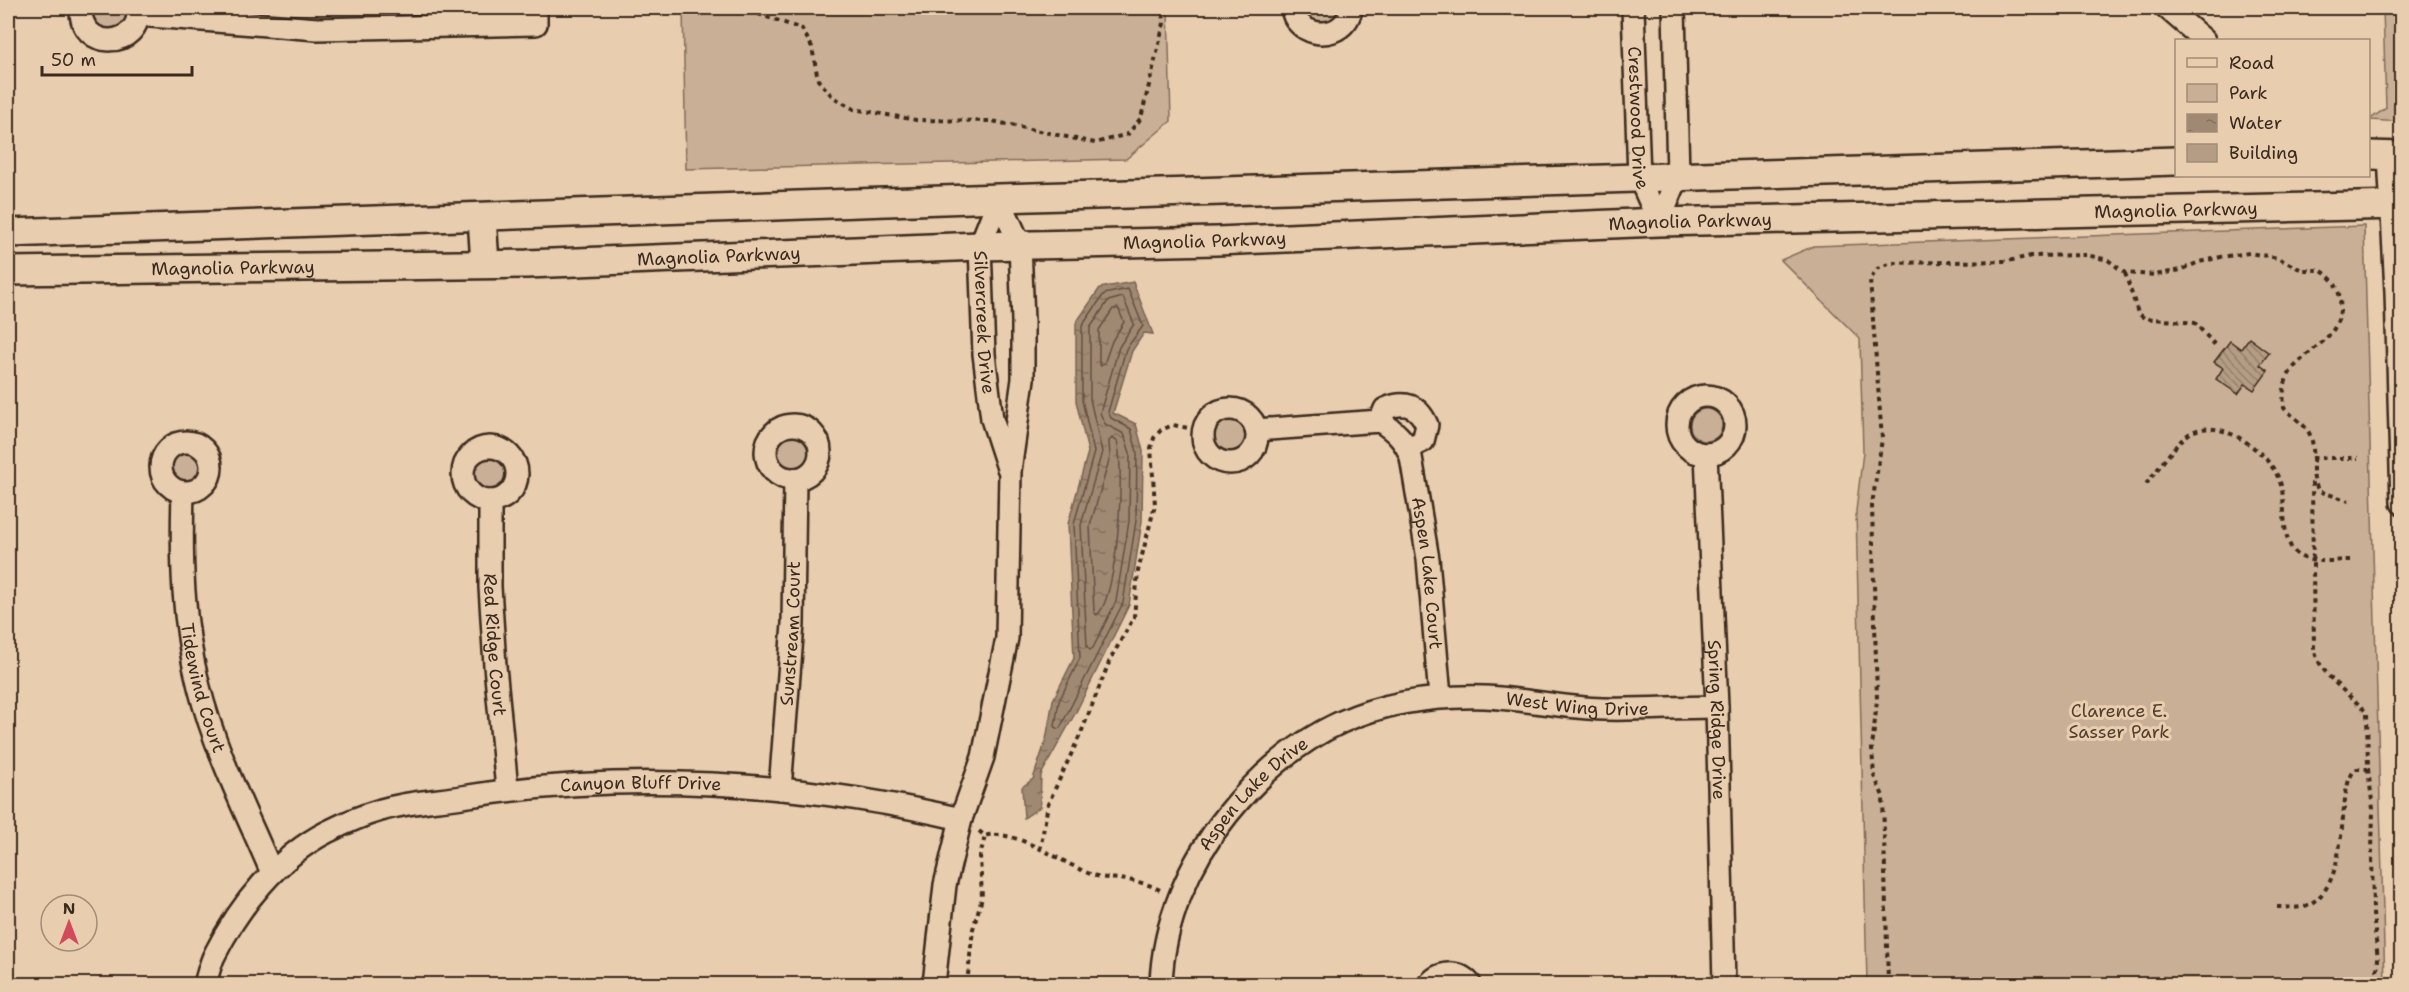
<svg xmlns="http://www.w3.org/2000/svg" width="2409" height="992" viewBox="0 0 2409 992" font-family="'Shantell Sans',sans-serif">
  <defs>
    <pattern id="water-ripples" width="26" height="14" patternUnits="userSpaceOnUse" patternTransform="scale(1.5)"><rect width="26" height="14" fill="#9f8973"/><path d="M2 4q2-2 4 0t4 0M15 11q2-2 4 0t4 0" fill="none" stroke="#83705e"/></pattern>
    <pattern id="building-back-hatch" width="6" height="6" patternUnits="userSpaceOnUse" patternTransform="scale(1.5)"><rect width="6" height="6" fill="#b49d84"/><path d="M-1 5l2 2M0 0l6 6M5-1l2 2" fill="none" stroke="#94806b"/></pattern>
  </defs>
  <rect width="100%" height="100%" fill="#e8cdaf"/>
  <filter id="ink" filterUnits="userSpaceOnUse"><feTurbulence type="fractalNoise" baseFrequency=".0167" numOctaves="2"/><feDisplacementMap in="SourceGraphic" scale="12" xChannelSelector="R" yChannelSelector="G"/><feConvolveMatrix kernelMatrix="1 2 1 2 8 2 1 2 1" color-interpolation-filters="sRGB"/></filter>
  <g filter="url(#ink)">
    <!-- green -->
    <path fill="#c9af95" stroke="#826c5a" stroke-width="1.5" d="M82 8H132V19L105 37Z
      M683 8H1168L1171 121 1126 159 686 169Z
      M1296 8H1346L1341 18 1319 28Z
      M2383 8H2401V122L2369 120 2386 108Z
      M2364 226 2385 984H1867L1856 511 1863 452 1860 339 1781 260 1814 246Z
      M1690 425a16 16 0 1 1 32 0a16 16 0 1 1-32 0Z
      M1212 436a17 17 0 1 1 34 0a17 17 0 1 1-34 0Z
      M777 452a16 16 0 1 1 32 0a16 16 0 1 1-32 0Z
      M171 467a16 16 0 1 1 32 0a16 16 0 1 1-32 0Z
      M474 473a16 16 0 1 1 32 0a16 16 0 1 1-32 0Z"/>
    <!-- water -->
    <path fill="url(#water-ripples)" stroke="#776351" stroke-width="1.5" d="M1133 282 1153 334 1144 333 1132 351 1113 413 1136 424 1143 451 1142 521 1129 605 1077 710 1041 775 1040 807 1024 818 1022 787 1033 779 1046 740 1053 700 1074 658 1068 524 1088 452 1076 401V323L1100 288Z"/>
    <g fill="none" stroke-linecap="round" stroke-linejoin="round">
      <!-- shore -->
      <path stroke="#635040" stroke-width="1.5" d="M1128 289 1143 326 1126 349 1108 412 1111 418 1131 429 1137 452 1136 521 1123 603 1060 728 1057 729 1055 726 1059 701 1080 658 1074 524 1094 452 1082 400V326L1104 294Z
        M1123 297 1134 324 1119 347 1100 413 1105 424 1124 434 1130 453 1129 521 1116 601 1093 648 1090 650 1087 647 1081 525 1102 452 1090 399V328L1108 301Z
        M1118 308 1124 322 1112 341 1104 364 1101 366 1099 363V330L1113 309Z
        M1112 438 1117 441C1125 468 1118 598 1097 615L1094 612 1090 526 1110 457 1109 441Z"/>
    </g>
    <!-- building -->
    <path fill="url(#building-back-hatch)" stroke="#3b2a1e" stroke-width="1.5" d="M2249 338 2269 353 2260 365 2268 371 2254 390 2245 384 2238 394 2216 379 2223 368 2214 362 2230 341 2241 349Z"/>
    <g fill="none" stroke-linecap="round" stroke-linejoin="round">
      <defs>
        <g id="minor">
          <path d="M81 8C79 52 142 49 138 8"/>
          <path d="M1292 8C1295 34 1331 42 1346 21 1349 18 1350 12 1352 8"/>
          <path id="s1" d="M1633 8 1639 177 1659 222"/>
          <path d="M2167 8 2204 40"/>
          <path d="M138 15 317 29 536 24V8"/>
          <path d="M2389 155 2396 292 2402 503"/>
          <path id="s2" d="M999 198 980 246 984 354 992 419 1008 468"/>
          <path d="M1659 222 1678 176 1674 8"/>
          <circle cx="1706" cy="425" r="29"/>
          <circle cx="1230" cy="436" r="27"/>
          <path d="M1380 421 1385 409C1405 400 1418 405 1427 425L1423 441 1408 448"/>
          <circle cx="793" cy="452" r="27"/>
          <path id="s3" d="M1256 430 1380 421C1395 431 1405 440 1411 457L1428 559 1440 697"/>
          <circle cx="186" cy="467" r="25"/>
          <circle cx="490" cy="474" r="27"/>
          <path id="s4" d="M1706 454 1717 707 1724 984"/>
          <path id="s5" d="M183 492C181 558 182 622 199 687 215 751 246 812 272 873"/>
          <path id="s6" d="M490 501V587L495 666 507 789"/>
          <path id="s7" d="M780 789 793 624 795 479"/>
          <path id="s8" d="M205 984C208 975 210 963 215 954 239 906 278 857 327 832 343 824 363 815 381 810 406 802 435 801 462 797 626 771 799 781 961 819"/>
          <path d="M934 984 945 885 961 819 983 757 1007 638 1010 471 1023 379V321L1020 245 999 198"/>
          <path id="s9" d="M1161 984C1163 923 1189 862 1228 814 1297 728 1375 694 1485 697 1525 699 1564 708 1603 709 1641 710 1679 707 1717 707"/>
          <path d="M1429 984C1440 971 1458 970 1470 984"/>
        </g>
        <g id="major">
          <path d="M2368 155 2402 156"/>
          <path d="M482 217 485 264"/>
          <path d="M8 233 999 198 2176 161"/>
          <path id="s10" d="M8 271 527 264 980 246 1217 241 1659 222 2402 205"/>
        </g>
      </defs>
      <!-- minor casing -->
      <use href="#minor" stroke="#3b2a1e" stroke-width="26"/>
      <!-- major casing -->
      <use href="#major" stroke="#3b2a1e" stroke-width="32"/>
      <!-- path -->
      <path stroke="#3b2a1e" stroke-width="4" stroke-dasharray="4.5 4.5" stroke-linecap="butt" d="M741 8 802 29 812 47 818 80 833 97 854 109 916 120 992 121 1095 143 1128 134 1141 118 1164 23 1163 8
        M2125 273 2138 313 2144 318 2195 323 2215 345
        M2312 458H2358
        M2146 484C2158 470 2177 440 2192 432 2223 417 2271 454 2280 482 2287 503 2280 532 2293 550 2305 566 2333 560 2350 560
        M2368 769 2373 809 2372 851 2373 914 2378 959 2376 984
        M979 831 985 836C1014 827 1065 865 1093 875 1104 879 1115 878 1126 880 1137 881 1151 885 1162 891
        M1040 850 1048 804 1081 733 1110 660 1134 617 1138 571 1155 505 1151 448 1154 438 1161 430 1173 425 1203 431
        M2277 907C2286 907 2297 909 2305 906 2356 887 2333 782 2357 769H2368L2367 713C2348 692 2321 677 2314 649L2312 482
        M967 984 973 929 982 898 980 856 985 836
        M1888 984 1883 796 1874 776 1872 749 1877 700 1872 505 1882 439 1870 280 1877 269 1891 263 2008 261 2031 256 2087 255 2108 260 2125 273 2155 275 2181 270 2199 262 2221 257 2249 253 2278 258 2302 270H2320C2331 277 2338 285 2340 299 2344 342 2305 346 2288 376 2283 386 2283 397 2284 408 2292 417 2305 423 2310 435 2318 454 2307 472 2319 491L2349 501"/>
      <!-- minor -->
      <use href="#minor" stroke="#e8cdaf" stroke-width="21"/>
      <!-- major -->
      <use href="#major" stroke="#e8cdaf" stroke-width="27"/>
    </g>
  </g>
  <g text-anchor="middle" stroke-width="6" stroke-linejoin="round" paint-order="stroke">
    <!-- street labels -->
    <g font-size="18" fill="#3b2a1e" stroke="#e8cdaf">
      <text dy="6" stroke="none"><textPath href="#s1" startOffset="110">Crestwood Drive</textPath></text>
      <text dy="6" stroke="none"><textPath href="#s10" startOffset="2169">Magnolia Parkway</textPath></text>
      <text dy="6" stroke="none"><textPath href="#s10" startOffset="1683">Magnolia Parkway</textPath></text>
      <text dy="6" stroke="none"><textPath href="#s10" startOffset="1197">Magnolia Parkway</textPath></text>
      <text dy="6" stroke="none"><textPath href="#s10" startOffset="711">Magnolia Parkway</textPath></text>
      <text dy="6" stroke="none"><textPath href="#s10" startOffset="225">Magnolia Parkway</textPath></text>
      <text dy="6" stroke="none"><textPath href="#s2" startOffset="128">Silvercreek Drive</textPath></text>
      <text dy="6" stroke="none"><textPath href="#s3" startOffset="290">Aspen Lake Court</textPath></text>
      <text dy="6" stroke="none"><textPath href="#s7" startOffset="156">Sunstream Court</textPath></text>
      <text dy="6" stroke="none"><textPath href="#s6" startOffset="144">Red Ridge Court</textPath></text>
      <text dy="6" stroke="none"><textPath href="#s5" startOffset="198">Tidewind Court</textPath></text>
      <text dy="6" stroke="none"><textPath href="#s9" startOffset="573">West Wing Drive</textPath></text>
      <text dy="6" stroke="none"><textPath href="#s4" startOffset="266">Spring Ridge Drive</textPath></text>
      <text dy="6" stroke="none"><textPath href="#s8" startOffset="520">Canyon Bluff Drive</textPath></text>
      <text dy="6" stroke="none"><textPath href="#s9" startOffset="218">Aspen Lake Drive</textPath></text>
    </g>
    <!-- park labels -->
    <g font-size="18" fill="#503e30" stroke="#e8cdaf">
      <text x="2119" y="717">Clarence E.<tspan x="2119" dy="21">Sasser Park</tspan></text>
    </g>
  </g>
  <!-- margin -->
  <rect width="2409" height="992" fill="none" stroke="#e8cdaf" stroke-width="30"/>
  <rect x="15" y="15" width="2379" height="962" fill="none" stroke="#3b2a1e" stroke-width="2" filter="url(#ink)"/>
  <!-- legend -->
  <rect x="2175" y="39" width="195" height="138" fill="#e8cdaf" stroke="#a38c75" stroke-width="1.5"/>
  <rect x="2187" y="58" width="30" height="9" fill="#e8cdaf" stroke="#a38c75" stroke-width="1.5"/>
  <text x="2229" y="69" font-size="18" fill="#3b2a1e">Road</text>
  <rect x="2187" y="84" width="30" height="18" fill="#c9af95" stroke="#a38c75" stroke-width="1.5"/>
  <text x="2229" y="99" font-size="18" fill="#3b2a1e">Park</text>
  <rect x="2187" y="114" width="30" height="18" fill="url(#water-ripples)" stroke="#a38c75" stroke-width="1.5"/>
  <text x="2229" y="129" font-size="18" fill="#3b2a1e">Water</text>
  <rect x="2187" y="144" width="30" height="18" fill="#b49d84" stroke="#a38c75" stroke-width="1.5"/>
  <text x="2229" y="159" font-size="18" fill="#3b2a1e">Building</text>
  <!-- north arrow -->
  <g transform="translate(69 923)"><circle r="28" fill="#e8cdaf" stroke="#a38c75" stroke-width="1.5"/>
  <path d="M0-4.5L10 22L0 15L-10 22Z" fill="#d1495b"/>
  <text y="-9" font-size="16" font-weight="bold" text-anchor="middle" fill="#3b2a1e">N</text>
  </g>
  <!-- scale -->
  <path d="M42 66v9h150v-9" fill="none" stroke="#3b2a1e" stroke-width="3"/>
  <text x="51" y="66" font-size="18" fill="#3b2a1e" stroke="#e8cdaf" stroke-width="4.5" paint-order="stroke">50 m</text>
</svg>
